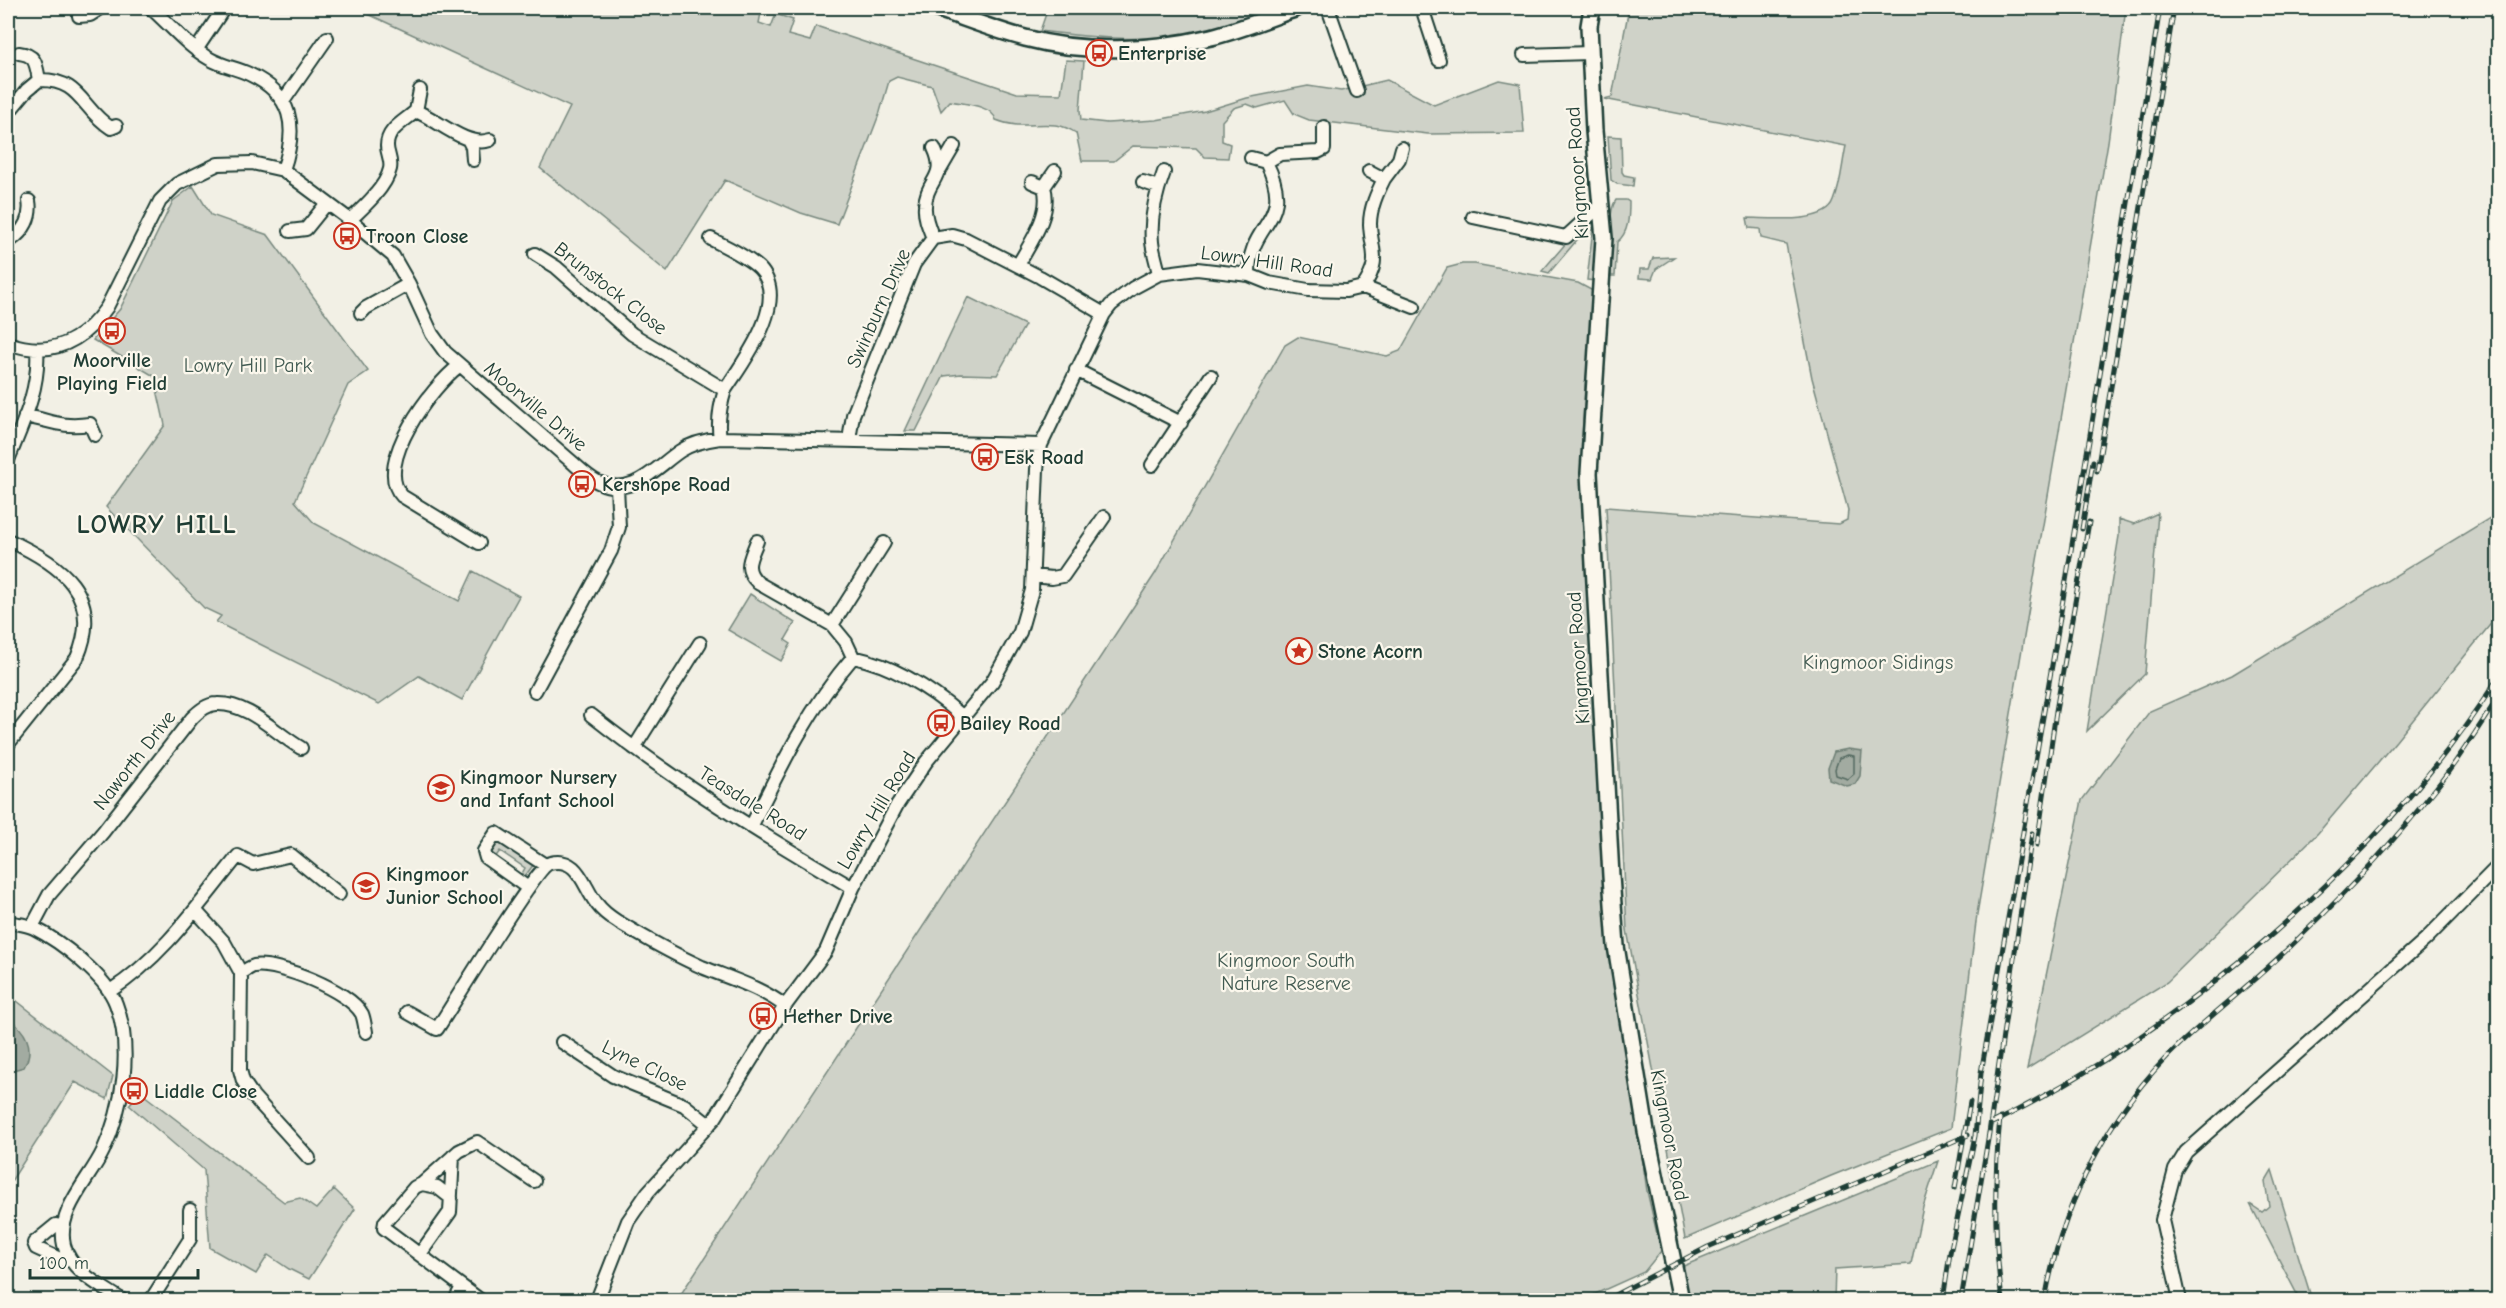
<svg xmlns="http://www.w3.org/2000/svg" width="2506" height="1308" viewBox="0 0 2506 1308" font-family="'Comic Neue',sans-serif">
  <rect width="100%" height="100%" fill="#f2f0e5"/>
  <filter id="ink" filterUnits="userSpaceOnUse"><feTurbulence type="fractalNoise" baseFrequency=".0167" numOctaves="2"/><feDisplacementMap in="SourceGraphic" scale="12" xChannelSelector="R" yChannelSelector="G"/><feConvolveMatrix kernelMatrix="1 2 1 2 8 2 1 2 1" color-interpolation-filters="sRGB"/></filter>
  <g filter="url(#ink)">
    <!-- green -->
    <path fill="#cfd2c8" stroke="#77887e" stroke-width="1.5" d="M355 8H762L759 23 771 27 776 14 793 20 788 35 810 41 816 26 1017 93 1061 94 1066 60 1084 61 1080 110 1081 120 1107 123 1156 120 1205 111 1247 98 1308 86 1341 91 1387 80 1434 105 1499 80 1520 84 1524 133 1428 134 1309 120 1294 114 1285 100 1257 108 1247 104 1234 108 1222 121V141L1230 144 1228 158 1205 157 1196 148 1133 146 1114 161H1082L1076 133C1049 115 1027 133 996 120 992 105 964 104 950 101L941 111 932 86 897 77 889 81 880 112 837 224 801 213 725 180 667 272 540 168 570 107Z
      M1048 8H1271L1270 10C1247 17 1223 27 1199 32 1144 43 1095 38 1040 31Z
      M1629 8H2126L2108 142 1977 914 1951 1128 1831 1176 1685 1239 1627 930 1606 507 1839 524 1847 520 1848 510 1812 378 1786 244 1761 238 1760 229 1749 228 1747 218C1769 218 1826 225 1834 201 1841 184 1842 164 1846 146L1604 99 1612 97Z
      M1608 136 1621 137 1622 172 1624 175 1634 177 1633 186 1617 184 1611 180Z
      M193 186 211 215 268 235 368 371 348 385 295 501 314 523 459 601 473 571 519 596 462 700 419 676 379 704 216 622 221 616 204 608 106 507 165 425 154 376 93 340 120 309 173 201Z
      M1616 200H1626L1629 202C1629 216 1629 233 1617 242L1615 276H1611C1611 258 1606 213 1616 200Z
      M1586 220 1593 221 1549 273 1542 271Z
      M1593 228H1597L1596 281 1587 280Z
      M1674 257 1656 269 1652 279 1639 278 1640 269H1649L1653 258Z
      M1462 264H1475L1578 283 1593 291 1597 300 1585 385 1582 438 1608 919 1647 1191 1661 1251 1644 1272 1582 1300H677L1155 574 1285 345 1298 337 1387 356 1400 351 1447 268Z
      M968 297 1025 325 997 375 961 374 944 376 916 431H905Z
      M2158 513 2145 674 2087 731 2119 536V519L2134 524Z
      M2498 513V615L2396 741 2318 833 2167 982 2027 1069 2082 800 2150 711 2232 675Z
      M750 594 795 623 785 640 791 644 781 661 728 630Z
      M498 841 505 842 534 864 525 876 520 877 525 868 500 851 494 859 490 851Z
      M8 994 113 1076 107 1099 75 1082 8 1186Z
      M140 1092 284 1202 300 1198 316 1209 334 1189 355 1209 309 1279 289 1269 268 1255 256 1274 210 1248 204 1170 129 1105Z
      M1938 1161 1923 1207 1911 1264 1835 1269 1834 1300H1690L1681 1267Z
      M2272 1170 2312 1300H2300L2250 1204 2262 1212 2269 1206 2265 1182Z"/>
    <!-- water -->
    <path fill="#a2aba1" stroke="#6e7f75" stroke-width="1.5" d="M1848 749 1862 751 1860 776 1855 784 1847 786 1829 779 1828 768 1834 752Z
      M8 1018C25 1030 36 1047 24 1067L13 1070 8 1068Z"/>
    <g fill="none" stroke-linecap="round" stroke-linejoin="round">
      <!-- shore -->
      <path stroke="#536960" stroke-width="1.5" d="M1848 755 1854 756V774L1848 779 1836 775 1835 769 1839 758Z"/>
      <defs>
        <path id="minor" d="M151 8C170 25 187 46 210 59 222 66 236 68 249 74 293 94 298 127 283 170
          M1328 8 1357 91
          M1422 8 1439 60
          M79 16 90 15 101 8
          M196 50 224 8
          M1524 55 1590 53
          M39 80C81 79 81 109 111 128L116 126
          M284 100 327 38
          M416 111C438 120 467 148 490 140
          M8 113 27 90 39 80C36 64 36 55 19 53
          M469 141 472 147 473 160
          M1251 158 1266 162
          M940 170 954 146
          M1384 179 1399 159 1402 148
          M1143 182 1158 187
          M1044 187 1055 171
          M1473 217 1566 237 1601 205
          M350 220C364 207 386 187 390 169 392 160 387 154 387 146 387 129 405 121 416 111L420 90
          M290 231 306 229 327 203
          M933 238C929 228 924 217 925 206 926 179 948 178 934 148
          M711 239C727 247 746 256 759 268 791 300 744 361 725 390 720 406 717 421 720 438
          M8 240H11C24 231 32 217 29 201
          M535 254 556 267 632 334 725 390
          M1018 265C1031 242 1052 213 1044 187L1032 182
          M1159 274C1157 263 1153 252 1152 242 1150 219 1156 193 1164 172
          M1249 275C1248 220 1297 223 1266 162L1280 154 1318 152 1324 149V127
          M1363 287C1382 260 1371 251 1370 224 1370 208 1377 193 1384 179L1369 171
          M361 313 366 308 409 284
          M8 343C50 358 82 343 107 307L160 201 177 184 218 164 252 163 283 170 350 220 393 256 409 284 432 334 445 352 572 462C580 469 588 477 598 482 632 498 655 468 680 451 692 443 706 440 720 438L1041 445
          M459 366C433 385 372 465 402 496L479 543
          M1076 370 1181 423
          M25 416C53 421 60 428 90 424L95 435
          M849 440 853 415 914 264 933 238 952 235 966 239 1040 277 1104 314
          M8 460C22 425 40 389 37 350
          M1152 465 1211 376
          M8 540C61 564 104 595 77 658L8 744
          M757 541C751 558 742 568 758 583L832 625 846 642 853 657
          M1033 576 1052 578 1063 576 1104 517
          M832 625 884 543
          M535 691 611 551 619 527 617 487
          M591 715C673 780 762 835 853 888
          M634 748 700 643
          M752 825C781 766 809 708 853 657 895 666 930 688 962 716
          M528 888 486 858 484 851 496 833 545 865
          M195 910 224 942 241 973 240 1070 243 1081 253 1096 309 1158
          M8 922C16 924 26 924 34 928 60 941 106 976 116 1004 133 1049 123 1108 103 1151 90 1179 56 1211 64 1245 70 1271 101 1286 122 1300
          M32 927 49 895 103 832 192 718C199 711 207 704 217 704 249 703 275 733 301 748
          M241 973C245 971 250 967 254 966 278 962 350 991 362 1014 364 1019 365 1026 366 1032
          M110 991C163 957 199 904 238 856L253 864 291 855 339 894
          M407 1012 437 1029C451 1008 537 866 550 863 579 856 583 887 597 904 602 911 610 917 618 922 645 938 673 954 702 967 731 979 760 987 785 1006
          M562 1042 613 1076 684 1105 709 1125
          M422 1184 437 1187 451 1198
          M63 1227 56 1225 34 1243 36 1248 62 1260 69 1257
          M420 1254 450 1212 453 1156
          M151 1300 190 1239V1210
          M455 1300 462 1287
          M480 1300 384 1228 385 1222 415 1187 422 1184 459 1151 477 1142 534 1181
          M597 1300 628 1221 648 1192 715 1118 785 1006 826 951 853 888 897 805 926 762 992 682 1020 632 1032 590 1037 469 1041 445 1104 314 1111 305 1133 288 1159 274 1197 269 1249 275 1269 283 1308 290 1346 291 1363 287 1414 307
          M2180 1300 2162 1220 2175 1170 2186 1152 2426 939 2498 866"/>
        <path id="tertiary" d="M935 8C965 18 994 30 1025 38 1085 54 1151 51 1211 37 1240 30 1269 18 1297 8
          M1592 8 1589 26 1594 131 1604 238 1589 473 1611 876 1616 946 1646 1131 1681 1300"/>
      </defs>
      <!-- minor casing -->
      <use href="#minor" stroke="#1f3d34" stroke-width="16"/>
      <!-- tertiary casing -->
      <use href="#tertiary" stroke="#1f3d34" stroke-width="20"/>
      <!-- minor -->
      <use href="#minor" stroke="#fbf7ec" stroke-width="12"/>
      <!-- tertiary -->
      <use href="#tertiary" stroke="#fbf7ec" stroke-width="15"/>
      <defs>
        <path id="rail" d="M2097 471 2174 8
          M2082 529 2093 461
          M2037 845 2056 711 2089 522
          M2000 1118C1994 1179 1994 1240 2002 1300
          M1992 1123C2183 1030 2384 857 2498 678
          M1955 1188 1970 1102
          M1605 1300 1708 1247 1968 1135
          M1943 1300 1950 1253 1975 1136 1981 1073 2055 648 2160 8
          M1961 1300 1989 1133 2032 833
          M2045 1300C2062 1204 2108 1112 2180 1044 2220 1007 2264 974 2302 935 2350 889 2395 840 2436 788 2459 759 2478 728 2498 698"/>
      </defs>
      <!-- rail casing -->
      <use href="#rail" stroke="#1f3d34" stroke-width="5"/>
      <!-- rail -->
      <use href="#rail" stroke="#fbf7ec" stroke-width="3" stroke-dasharray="9" stroke-linecap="butt"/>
    </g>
  </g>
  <!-- icons -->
  <defs>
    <symbol id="bus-ring" viewBox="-11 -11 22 22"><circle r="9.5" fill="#fbf7ec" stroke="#c8321e" stroke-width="1.5"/><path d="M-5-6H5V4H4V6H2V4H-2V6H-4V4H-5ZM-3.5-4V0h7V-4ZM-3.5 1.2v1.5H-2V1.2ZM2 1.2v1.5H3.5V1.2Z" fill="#c8321e"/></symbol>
    <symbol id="sight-ring" viewBox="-11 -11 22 22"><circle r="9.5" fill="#fbf7ec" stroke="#c8321e" stroke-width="1.5"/><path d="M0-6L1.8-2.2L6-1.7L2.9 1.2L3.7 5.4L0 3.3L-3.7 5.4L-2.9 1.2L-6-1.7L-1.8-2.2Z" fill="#c8321e"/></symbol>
    <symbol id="school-ring" viewBox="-11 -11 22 22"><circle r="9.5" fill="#fbf7ec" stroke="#c8321e" stroke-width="1.5"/><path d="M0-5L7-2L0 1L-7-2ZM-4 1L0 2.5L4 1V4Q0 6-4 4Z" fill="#c8321e"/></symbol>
  </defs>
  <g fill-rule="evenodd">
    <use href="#bus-ring" x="1084" y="38" width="30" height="30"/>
    <use href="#bus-ring" x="332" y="221" width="30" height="30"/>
    <use href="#bus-ring" x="97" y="316" width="30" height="30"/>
    <use href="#bus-ring" x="970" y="442" width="30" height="30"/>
    <use href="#bus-ring" x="567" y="469" width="30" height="30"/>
    <use href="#sight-ring" x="1284" y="636" width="30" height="30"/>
    <use href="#bus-ring" x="926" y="708" width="30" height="30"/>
    <use href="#school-ring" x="426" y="773" width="30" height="30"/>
    <use href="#school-ring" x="351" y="871" width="30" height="30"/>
    <use href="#bus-ring" x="748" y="1001" width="30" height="30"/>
    <use href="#bus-ring" x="119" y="1076" width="30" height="30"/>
  </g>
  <g text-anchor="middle" stroke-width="4.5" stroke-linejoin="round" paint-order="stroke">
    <!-- poi labels -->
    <g font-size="20" font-weight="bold" fill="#1f3d34" stroke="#fbf7ec" text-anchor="start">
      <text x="1118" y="60">Enterprise</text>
      <text x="366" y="243">Troon Close</text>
      <text x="112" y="367" text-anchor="middle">Moorville<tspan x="112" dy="23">Playing Field</tspan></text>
      <text x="1004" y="464">Esk Road</text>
      <text x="602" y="491">Kershope Road</text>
      <text x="1318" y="658">Stone Acorn</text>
      <text x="960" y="730">Bailey Road</text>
      <text x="460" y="784">Kingmoor Nursery<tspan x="460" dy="23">and Infant School</tspan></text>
      <text x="386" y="881">Kingmoor<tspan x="386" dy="23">Junior School</tspan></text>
      <text x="783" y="1023">Hether Drive</text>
      <text x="154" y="1098">Liddle Close</text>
    </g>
    <!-- street labels -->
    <g font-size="20" fill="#1f3d34" stroke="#fbf7ec">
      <text transform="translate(1577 173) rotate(-94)" y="7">Kingmoor Road</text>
      <text transform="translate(1267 261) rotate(8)" y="7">Lowry Hill Road</text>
      <text transform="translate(611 288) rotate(38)" y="7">Brunstock Close</text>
      <text transform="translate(878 308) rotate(-66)" y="7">Swinburn Drive</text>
      <text transform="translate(536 406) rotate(40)" y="7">Moorville Drive</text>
      <text transform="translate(1578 658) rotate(-94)" y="7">Kingmoor Road</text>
      <text transform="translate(134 760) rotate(-52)" y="7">Naworth Drive</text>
      <text transform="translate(753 803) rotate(32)" y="7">Teasdale Road</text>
      <text transform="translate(876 810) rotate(-59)" y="7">Lowry Hill Road</text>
      <text transform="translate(645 1065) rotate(26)" y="7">Lyne Close</text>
      <text transform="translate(1670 1135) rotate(79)" y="7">Kingmoor Road</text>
    </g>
    <!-- park labels -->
    <g font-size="20" fill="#425b52" stroke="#fbf7ec">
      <text x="248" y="372">Lowry Hill Park</text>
      <text x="1878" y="669">Kingmoor Sidings</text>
      <text x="1286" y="967">Kingmoor South<tspan x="1286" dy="23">Nature Reserve</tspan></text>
    </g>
    <!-- district labels -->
    <g font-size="26" font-weight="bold" letter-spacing="1.5" fill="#1f3d34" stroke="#fbf7ec">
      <text x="157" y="533">LOWRY HILL</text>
    </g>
  </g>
  <!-- margin -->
  <rect width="2506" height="1308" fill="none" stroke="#fbf7ec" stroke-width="30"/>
  <rect x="15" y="15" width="2476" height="1278" fill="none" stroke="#1f3d34" stroke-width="2" filter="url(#ink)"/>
  <!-- scale -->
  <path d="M30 1269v9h168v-9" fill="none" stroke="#1f3d34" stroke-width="3"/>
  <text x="39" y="1269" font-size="18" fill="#1f3d34" stroke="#fbf7ec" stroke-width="4.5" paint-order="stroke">100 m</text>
</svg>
